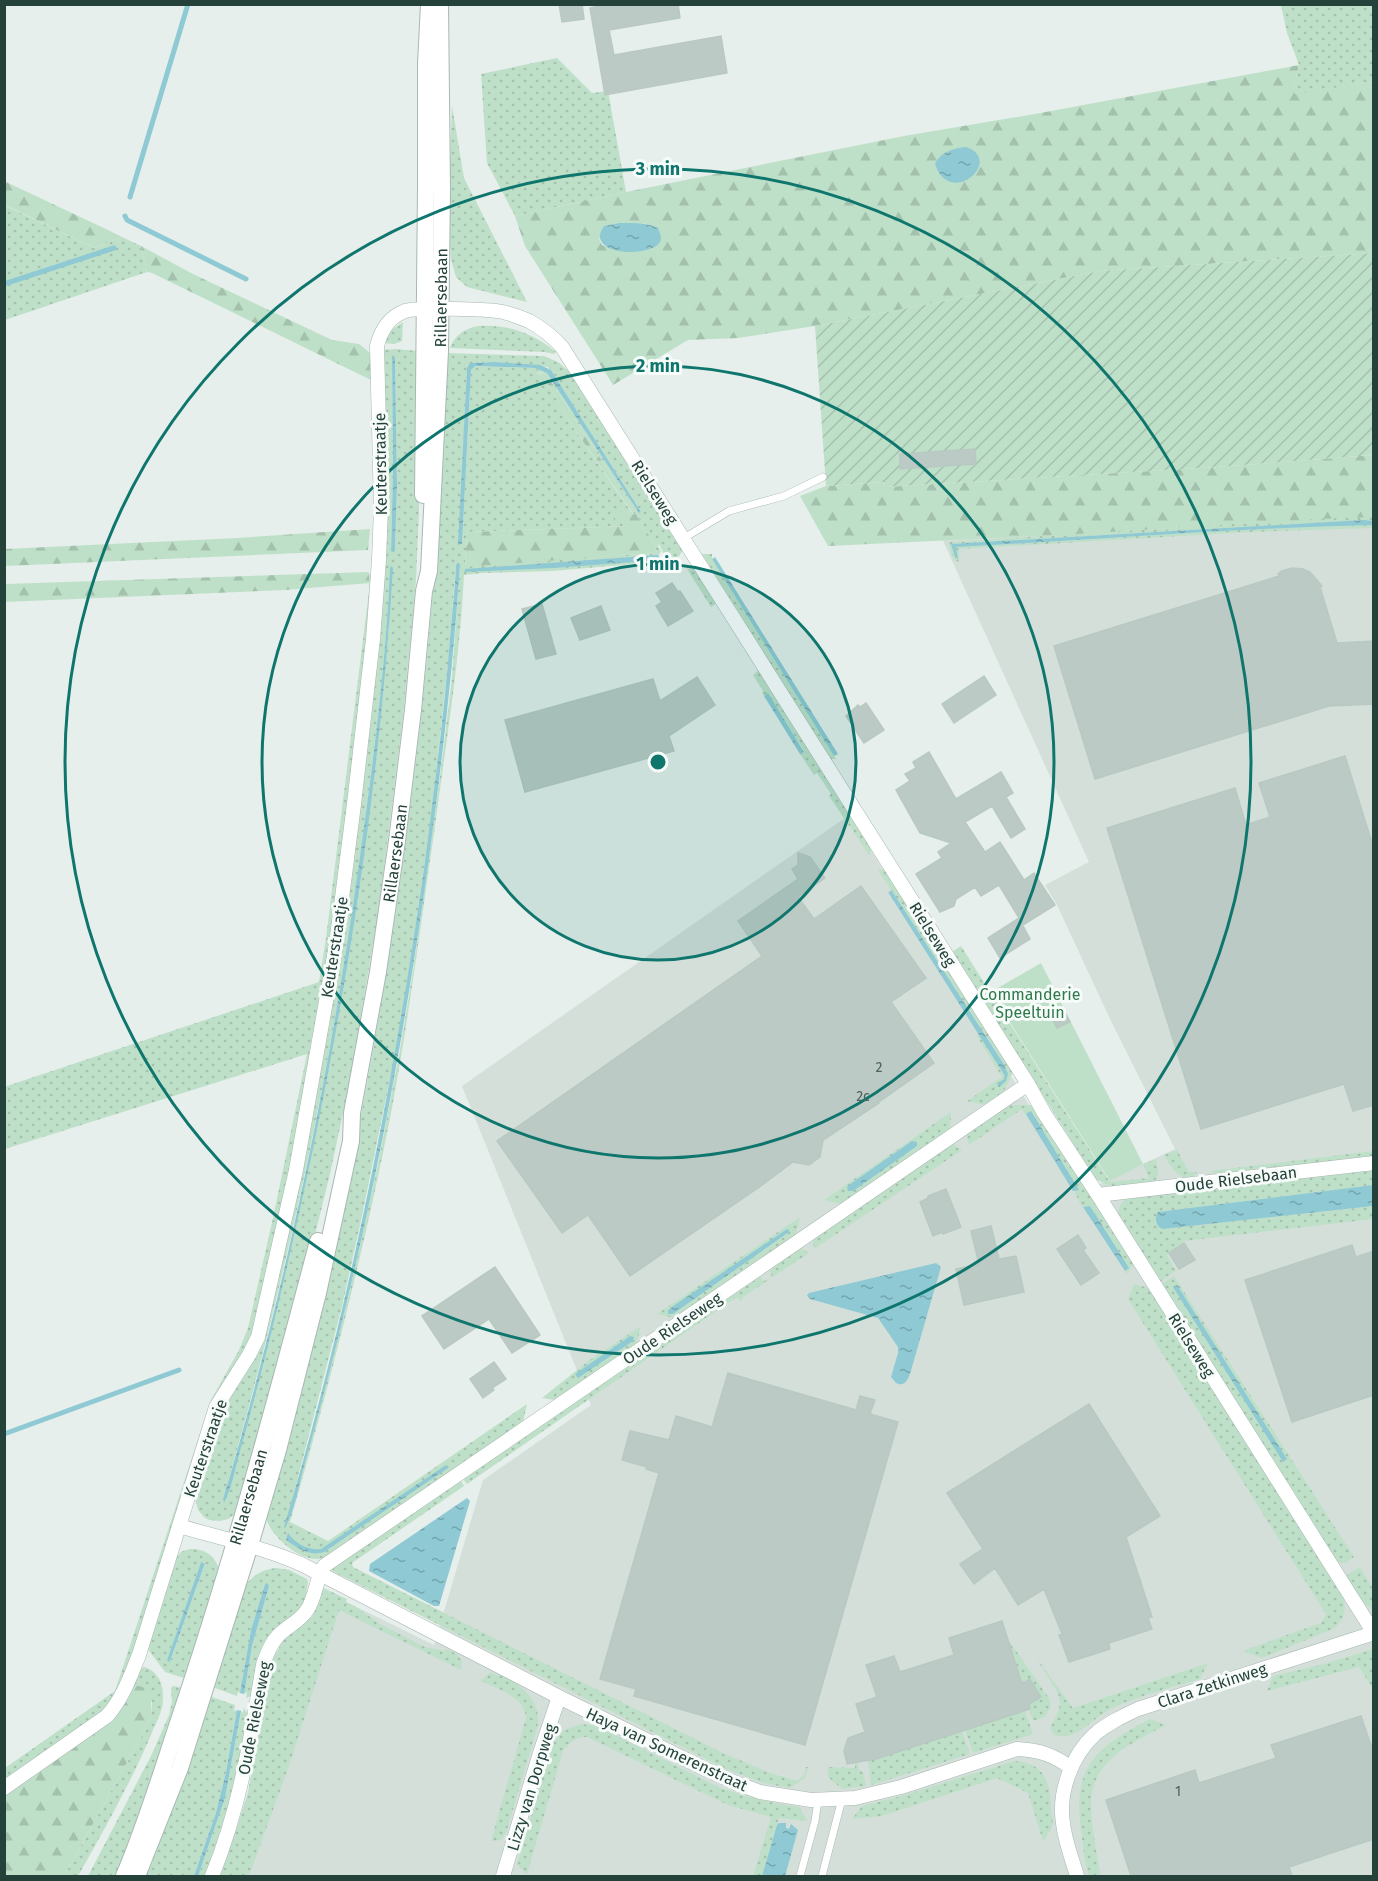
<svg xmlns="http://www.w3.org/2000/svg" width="1378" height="1881" viewBox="0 0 1378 1881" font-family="'Fira Sans',sans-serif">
  <defs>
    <pattern id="grass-dots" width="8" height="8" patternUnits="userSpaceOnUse" patternTransform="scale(1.5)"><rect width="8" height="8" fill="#bfe0c8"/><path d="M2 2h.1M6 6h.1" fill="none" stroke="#a4c1ad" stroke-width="1.8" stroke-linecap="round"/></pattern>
    <pattern id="forest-firs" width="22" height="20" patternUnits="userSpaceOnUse" patternTransform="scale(1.5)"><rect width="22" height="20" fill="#bfe0c8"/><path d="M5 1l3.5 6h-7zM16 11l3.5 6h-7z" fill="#a4c1ad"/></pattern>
    <pattern id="garden-furrows" width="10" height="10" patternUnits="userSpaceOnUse" patternTransform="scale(1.5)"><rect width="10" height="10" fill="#bfe0c8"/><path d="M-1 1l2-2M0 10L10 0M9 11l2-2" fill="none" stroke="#a4c1ad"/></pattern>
    <pattern id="water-ripples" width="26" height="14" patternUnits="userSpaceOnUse" patternTransform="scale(1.5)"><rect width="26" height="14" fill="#8ec9d4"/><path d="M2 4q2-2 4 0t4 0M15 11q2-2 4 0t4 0" fill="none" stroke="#74a5ad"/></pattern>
  </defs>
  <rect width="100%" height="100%" fill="#e6efeb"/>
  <!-- built -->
  <path fill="#d4dfda" d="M1373 505V1876H234L330 1594 434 1645 483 1480 591 1405 462 1086 849 815 1083 1192 1175 1149 1111 1021 1057 905 1045 885 1089 862 934 521Z"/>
  <!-- grass -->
  <path fill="url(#grass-dots)" fill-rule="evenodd" d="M1281 5H1373V82L1293 95V90L1299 65 1287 33Z
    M557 58 592 93 608 91 626 192 515 216 487 163 481 74Z
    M452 106 464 178 527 302 467 287 456 277 451 259 448 215Z
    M4 205 94 248 122 237 141 246 147 272 5 320Z
    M403 322 402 341 394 344 384 343 390 331Z
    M478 326C508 324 533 333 556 352L554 354 544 352 450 348C455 335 464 329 478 326Z
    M395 349 419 351V511L416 580 403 717 379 909 349 1085 330 1174 311 1251 239 1512 228 1519 220 1521 209 1520 204 1517 198 1510 194 1495 217 1417 248 1365 299 1177 382 583 383 350ZM395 357 397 485 395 550 393 552 391 550 393 470 392 359ZM390 568 389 627 365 846 329 1067 272 1328 255 1397 224 1503 223 1499C286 1282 333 1062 363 838 374 749 387 659 390 568Z
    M448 353 544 356 558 362 571 373 683 550 673 565 668 561 553 571 482 573 464 575C460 659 446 742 435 826 421 922 409 1018 391 1113 364 1251 329 1387 290 1522L328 1541 527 1404 523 1422 329 1555C325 1557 321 1559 316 1559 296 1558 271 1536 266 1518 304 1364 345 1211 372 1055 397 917 416 777 429 637 437 543 442 448 448 353ZM494 362 548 367 551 370 641 512 639 513 547 373 535 368 474 366 471 370 462 544 459 545 467 369 468 365 472 363ZM540 372 547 375 639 519 655 545 657 553 465 566 467 532 631 526 634 516 571 424 543 376 536 373ZM659 544 666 559 465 572 468 570 659 555 661 551 658 546ZM456 565H460L452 677 441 769 413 971 400 1050 378 1164 347 1302 297 1492 285 1528 342 1306 360 1225 395 1055 412 952 433 802 448 663Z
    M1373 515V521L1364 520 951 544 957 558 956 547C1095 540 1234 528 1373 525V528L1249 532 959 549V562L953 559 948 542Z
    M702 554H712V559L836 759H830Z
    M695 568 717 603 711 607 687 569Z
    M368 572 373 580 341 879 292 1172 249 1345 216 1394 133 1653 125 1678 109 1708 5 1782V1768L115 1691 211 1400 239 1350 248 1328 273 1218 307 1054 5 1149 4 1087 319 982 326 938 370 583Z
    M759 670 872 849 869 855 829 796 831 794 817 773 814 775 800 754 804 751 768 694 764 696 762 693 763 691 753 675Z
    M885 869 1013 1072 1004 1091 985 1105 967 1101 1002 1077 977 1036 979 1035 1005 1076 1004 1079 1006 1081 1003 1063 878 870Z
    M961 946 1110 1182 1149 1178 1143 1164 1156 1159C1158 1168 1161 1177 1152 1183 1132 1185 1112 1192 1095 1178L952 952Z
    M1011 1105H1034L1134 1263 1127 1274 1125 1271 1129 1268 1090 1206 1082 1207 1074 1191 1078 1190V1189L1031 1111 1026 1114 1067 1180 1022 1109 969 1145 966 1135Z
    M951 1112 950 1130 842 1204 824 1200Z
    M953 1144 962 1150 814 1249 813 1240Z
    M1177 1150 1189 1172H1197L1193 1179C1178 1179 1171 1168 1164 1155Z
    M1373 1151V1158L1216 1176 1211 1171Z
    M1373 1168V1185L1158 1212 1157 1224 1163 1229 1374 1206 1373 1219 1183 1241 1184 1243 1167 1255 1176 1271 1160 1282 1118 1212 1120 1205 1127 1198Z
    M800 1217 796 1235 674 1318 657 1314ZM789 1232 673 1314H669L668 1310 719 1275Z
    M801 1248 809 1253 743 1297V1299L740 1301 738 1298H735L467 1484 463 1479 761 1276 762 1280 765 1281 772 1277 769 1270Z
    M1174 1276 1354 1557 1345 1563 1337 1562 1162 1284Z
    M1134 1284 1149 1288 1343 1597C1347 1610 1344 1620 1333 1629L1262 1658 1245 1652V1650L1321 1623 1326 1614 1128 1299Z
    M641 1326 636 1345 555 1400 542 1398 587 1362ZM630 1336H632L633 1341 578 1377 576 1374Z
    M461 1481 464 1486 352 1563 353 1567 723 1753 773 1774 797 1781 804 1775 806 1767H808L805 1778 790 1788 764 1783 728 1770 332 1571 333 1568Z
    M189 1549C207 1548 216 1557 221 1574L187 1679 165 1672 147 1648 174 1560 181 1552ZM201 1562H204L205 1563 170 1661 167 1660Z
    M1360 1567 1373 1589V1610L1361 1600 1347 1578 1348 1574Z
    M277 1568 289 1570 307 1579 308 1582C307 1589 306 1598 303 1605 297 1616 277 1625 268 1637 255 1653 255 1676 251 1696L246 1698 247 1692 244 1694V1692L252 1646 269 1586 265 1584 251 1630 240 1693 238 1692 237 1696 212 1687 245 1586C253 1575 263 1569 277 1568Z
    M321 1587 347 1599 346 1602 356 1607 380 1624 425 1647 445 1651 446 1649 457 1654 462 1661 461 1670 339 1610 289 1766 249 1876H220L238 1824 248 1792 272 1660 285 1638 312 1617 317 1605Z
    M1007 1638 1049 1698 1051 1706 1045 1717 1033 1721 1027 1704 1041 1697 1031 1679 1022 1684Z
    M1373 1649V1689L1359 1667 1255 1694 1267 1691 1273 1676 1324 1664Z
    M1035 1656 1073 1708 1208 1663 1200 1679C1171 1688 1133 1697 1107 1711 1090 1721 1076 1741 1054 1735L1050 1728 1058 1712 1060 1703 1058 1693Z
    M144 1667C159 1671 164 1686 163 1700 163 1712 155 1724 151 1735 130 1784 104 1830 78 1876H64L144 1732 151 1715 152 1702 134 1685 138 1670Z
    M492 1673C518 1680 544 1700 537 1729L506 1833 501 1840 491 1841 526 1718C525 1697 498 1689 481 1681L488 1674Z
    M173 1686 185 1688 131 1839 115 1876H88L152 1754 169 1715 172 1702 171 1688Z
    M209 1696 235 1705 234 1711 237 1710 226 1772 216 1813 194 1876H143Z
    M1024 1707 1033 1734 973 1753 965 1730 1019 1712Z
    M244 1708 248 1715 231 1801 205 1876H198L225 1798 241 1711 243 1713Z
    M1150 1719 1166 1725 1178 1719C1143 1738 1092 1755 1091 1803 1091 1824 1096 1847 1099 1868L1101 1876H1089C1084 1862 1083 1845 1081 1830 1072 1765 1097 1747 1150 1719Z
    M581 1724 591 1725 602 1728 714 1785C742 1796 769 1803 799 1807L808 1821 779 1818 762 1876H753L771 1817 728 1805 587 1737C575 1736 570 1743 563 1751L527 1874 517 1865 552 1744 564 1730Z
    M962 1731 970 1754 871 1785 868 1761Z
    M1014 1761C1044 1762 1051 1783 1051 1809 1052 1814 1053 1819 1053 1823 1052 1829 1047 1835 1045 1840L1043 1841 1028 1793 997 1778 882 1816 852 1819 862 1806 898 1797Z
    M858 1762 859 1770 863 1772 866 1786 842 1789 828 1777V1767L855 1768V1763Z"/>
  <!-- forest -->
  <path fill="url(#forest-firs)" fill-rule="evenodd" d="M1299 65 1293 90 1294 94 1373 82V253L1100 271 815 326 738 338 688 340 613 385 525 246 515 216 626 192 904 136 1035 114ZM643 223 658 228 655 246C634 252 623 254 602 245L599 239Z
    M4 181 110 231 122 237 94 248 5 205Z
    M141 246 193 274 332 340 359 344 370 353 375 382 152 273 147 272Z
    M475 370 538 372 547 375 639 519 655 545 657 553 465 567 467 532 629 526 615 520 617 511 634 515 571 424 543 376 535 372 478 373 474 377Z
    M1373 455V517L1318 519 1060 535 828 546 800 496 826 486 884 482 885 487 1217 467Z
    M370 529 368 550 5 566V549L237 538Z
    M368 572 370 583 285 590 5 602V584Z
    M134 1685 151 1689V1715L144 1732 64 1876H5V1794L111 1720 126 1702Z"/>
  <!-- park -->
  <path fill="#bfe0c8" d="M1041 963 1143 1164 1110 1181 991 992Z"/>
  <!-- garden -->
  <path fill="url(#garden-furrows)" d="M1373 253V455L1217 467 885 487 884 482 826 486 815 326 1100 271Z"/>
  <!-- water -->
  <path fill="url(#water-ripples)" d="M966 147C1005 160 950 209 935 164 940 152 954 148 966 147Z
    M620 223C634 223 645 222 658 228 660 233 662 238 660 242 651 258 583 256 604 226Z
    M395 357 397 485 395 550 393 552 391 551 393 470 392 358Z
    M494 362 540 365 551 370 641 512 639 513 547 373 535 368 475 366 471 370 462 544 458 545 467 368 469 364 472 363Z
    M1364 520 1373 521V525C1234 528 1095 540 956 547L958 559 955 557 951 544Z
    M658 555 661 560 553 568 465 572V569Z
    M715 557 838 754 834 756 712 559Z
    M458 563 460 565C454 655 444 745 432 835 410 1003 380 1169 339 1334 328 1377 317 1420 305 1463 299 1484 295 1510 285 1528L284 1527C348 1314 393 1088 424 868 434 792 444 715 450 638 452 614 455 589 456 565Z
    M391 566 393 568C378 816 336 1063 278 1305 267 1351 255 1398 242 1444 236 1463 233 1486 224 1503L223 1499C286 1289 330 1074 360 857 373 762 386 665 390 568Z
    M768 693 804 752 800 754 764 696Z
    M892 891 1003 1063 1008 1074 1006 1081 999 1087 997 1084 1004 1079 1005 1076 888 892Z
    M1031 1111 1079 1190 1073 1191 1026 1114Z
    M912 1141 917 1142V1146L853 1191H848L847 1187 849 1185Z
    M1373 1185V1206L1163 1229C1156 1227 1154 1218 1158 1212Z
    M1090 1206 1129 1268 1125 1271 1083 1207Z
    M787 1229 789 1230V1232L673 1314H668V1310L676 1304Z
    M936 1263 941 1267 910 1374C907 1381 904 1387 896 1383L891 1377 898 1353V1347L878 1318 810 1299 807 1295 809 1293Z
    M1177 1285 1287 1459 1283 1462 1173 1287Z
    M630 1336 634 1337 633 1341 578 1378 575 1374Z
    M446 1465 448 1468 324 1552C309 1557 298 1548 286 1540L288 1533C294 1543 309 1551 321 1549Z
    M467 1498 470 1501 439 1606H434L369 1571 370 1564Z
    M201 1562 205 1563 170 1661 169 1662 167 1660Z
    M267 1583 269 1586 252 1646 244 1694 240 1693 251 1630 265 1584Z
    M237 1710 241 1711 225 1798 198 1876H194L216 1813 226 1772Z
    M779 1823H786V1828L789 1829 791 1824 798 1830 785 1876H762L777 1825Z"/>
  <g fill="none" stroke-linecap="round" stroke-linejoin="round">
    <!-- stream -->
    <path stroke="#8ec9d4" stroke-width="5" d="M130 197 188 4
      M125 216 127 220 246 279
      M4 284 114 248
      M4 1434 179 1370"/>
  </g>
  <!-- building -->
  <path fill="#bbcac4" stroke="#b8c9c2" stroke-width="1.5" d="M559 4H582L584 19 562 22Z
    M607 4H678L680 18 609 30 614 55 721 36 727 73 605 95 590 8Z
    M975 449 976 464 900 469V454Z
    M1292 568 1303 569 1310 572 1322 586 1320 587 1337 643 1374 641V704L1329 706 1095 779 1054 646 1279 576 1278 574 1282 571Z
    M672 583 678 592 680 591 693 611 668 626 656 606 662 602 656 593Z
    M542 604 556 654 536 659 522 609Z
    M601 606 610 630 580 640 571 618Z
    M984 676 996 695 954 723 942 704Z
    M697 677 715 705 669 736 674 751 525 792 505 720 653 679 660 701Z
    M866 703 884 730 864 743 846 716 858 705 860 707Z
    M929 752 956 799 1001 772 1013 793 1006 797 1025 829 1011 838 992 806 965 822 985 852 1000 842 1024 880 1034 873 1055 905 1023 925 1021 922 1030 939 1000 958 988 938 1019 918 999 885 981 896 975 887 956 899 954 906 940 912 916 874 942 858 938 852 951 843 920 833 896 790 910 781 905 774 916 768 913 762Z
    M1345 756 1374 849V1105L1353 1111 1344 1084 1201 1129 1107 828 1235 788 1246 825 1270 817 1259 783Z
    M798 853 810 857 825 878 798 897 814 919 861 886 926 978 891 1002 934 1063 879 1102V1103L823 1140 820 1157 809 1165 793 1162 758 1188 630 1276 588 1215 562 1233 497 1141 762 956 738 921 798 879 792 869 798 865Z
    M1062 1007 1070 1022 1057 1028 1050 1014Z
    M946 1189 961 1227 943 1234 942 1232 933 1236 920 1202 928 1198V1196Z
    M991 1226 999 1259 1016 1256 1024 1292 964 1305 956 1269 979 1264 971 1231Z
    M1078 1235 1086 1248 1083 1250 1099 1273 1081 1285 1057 1249Z
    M1184 1243 1195 1260 1179 1269 1169 1253Z
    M1352 1245 1356 1257 1374 1251V1395L1292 1422 1245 1280Z
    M495 1267 540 1335 512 1353 489 1319 444 1349 422 1316Z
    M494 1362 506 1379 492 1388 494 1390 483 1398 470 1379Z
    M728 1373 856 1410 860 1396 875 1400 870 1414 898 1422 805 1745 634 1696 636 1689 600 1679 659 1473 646 1469 647 1467 622 1460 630 1431 669 1440 676 1416 712 1427Z
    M1089 1404 1160 1516 1126 1537 1152 1617 1148 1618 1152 1629 1109 1643 1110 1649 1069 1662 1059 1635 1062 1634 1044 1589 1018 1605 995 1568 974 1584 960 1564 983 1549 947 1493Z
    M1002 1621 1022 1684 1030 1679 1041 1697 1029 1704 1030 1709 876 1759 847 1764 844 1751 848 1738 865 1732 856 1704 877 1697 866 1665 894 1656 900 1672 954 1655 949 1638Z
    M1361 1716 1374 1754V1839L1289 1867 1292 1876H1131L1106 1800 1195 1770 1199 1783 1276 1758 1271 1745Z"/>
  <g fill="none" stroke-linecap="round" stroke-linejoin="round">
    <defs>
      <path id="service" d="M684 538 729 511 784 496 823 477
        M800 1876 815 1821 818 1800
        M822 1876 842 1799"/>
      <path id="minor" d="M1098 1195 1374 1163
        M179 1526C220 1538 262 1547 301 1564L559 1697 703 1768 736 1783 760 1792 811 1800 855 1798 901 1787 1017 1749C1039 1750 1054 1755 1071 1768
        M4 1788 107 1716C123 1698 130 1677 139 1655L216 1407 249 1355 258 1337 296 1170 336 945 354 804 373 639 379 560 381 508 377 346C381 330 389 317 405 311 418 307 489 309 503 312 511 314 522 318 529 321 542 328 553 337 562 347L1028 1084 1044 1113 1098 1195 1374 1633
        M212 1876C240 1808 251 1737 263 1665 267 1653 272 1640 282 1632 291 1624 301 1620 307 1610 316 1597 316 1579 324 1566L1028 1084
        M503 1876 540 1753 559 1697
        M1077 1876C1072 1859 1065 1841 1063 1823 1058 1792 1072 1755 1095 1734 1108 1723 1123 1716 1138 1709L1374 1633"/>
      <g id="tertiary">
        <path d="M423 495 426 187V64L429 4"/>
        <path id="s1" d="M124 1876C145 1827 160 1777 177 1726 231 1567 275 1404 318 1241"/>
        <path id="s2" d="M137 1876 180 1768 250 1545 278 1450 318 1293 351 1141 352 1113 378 972 397 841 413 710 424 591 429 571 440 351 442 189 440 4"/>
      </g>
    </defs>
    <!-- service casing -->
    <use href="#service" stroke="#a8b8b2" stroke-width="8"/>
    <!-- minor casing -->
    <use href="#minor" stroke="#a8b8b2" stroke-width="15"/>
    <!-- tertiary casing -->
    <use href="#tertiary" stroke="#a8b8b2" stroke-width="18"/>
    <!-- service -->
    <use href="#service" stroke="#fff" stroke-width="7"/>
    <!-- minor -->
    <use href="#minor" stroke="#fff" stroke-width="14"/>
    <!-- tertiary -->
    <use href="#tertiary" stroke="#fff" stroke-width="16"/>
  </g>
  <!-- distance rings -->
  <circle cx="658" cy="762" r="198" fill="#0f766e" fill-opacity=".12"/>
  <g fill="none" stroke="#0f766e" stroke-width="3">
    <circle cx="658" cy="762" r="198"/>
    <circle cx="658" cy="762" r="396"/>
    <circle cx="658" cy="762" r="593"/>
  </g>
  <g text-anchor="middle" stroke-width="6" stroke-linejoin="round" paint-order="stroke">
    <!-- number labels -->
    <g font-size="14" fill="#4a645c">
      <text x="879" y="1072">2</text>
      <text x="863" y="1101">2c</text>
      <text x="1178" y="1796">1</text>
    </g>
    <!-- street labels -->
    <g font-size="16" fill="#24423a" stroke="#f7fbf9">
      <text dy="6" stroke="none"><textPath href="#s2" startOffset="1616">Rillaersebaan</textPath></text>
      <text transform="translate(380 464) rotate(-91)" y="6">Keuterstraatje</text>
      <text transform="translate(655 492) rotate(58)" y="6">Rielseweg</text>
      <text dy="6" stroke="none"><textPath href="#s2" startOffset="1058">Rillaersebaan</textPath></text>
      <text transform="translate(933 934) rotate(58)" y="6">Rielseweg</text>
      <text transform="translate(334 947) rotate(-81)" y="6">Keuterstraatje</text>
      <text transform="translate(1236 1179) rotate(-7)" y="6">Oude Rielsebaan</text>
      <text transform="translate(672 1328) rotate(-34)" y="6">Oude Rielseweg</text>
      <text transform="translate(1192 1345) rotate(58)" y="6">Rielseweg</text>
      <text transform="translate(205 1448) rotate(-71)" y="6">Keuterstraatje</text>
      <text dy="6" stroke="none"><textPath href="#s1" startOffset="399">Rillaersebaan</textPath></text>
      <text transform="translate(1212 1685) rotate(-18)" y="6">Clara Zetkinweg</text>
      <text transform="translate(254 1718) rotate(-79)" y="6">Oude Rielseweg</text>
      <text transform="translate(667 1749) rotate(25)" y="6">Haya van Somerenstraat</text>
      <text transform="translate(531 1787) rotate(-73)" y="6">Lizzy van Dorpweg</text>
    </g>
    <!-- park labels -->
    <g font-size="16" fill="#2d7a4b" stroke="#f7fbf9">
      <text x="1030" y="1000">Commanderie<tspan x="1030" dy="18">Speeltuin</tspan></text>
    </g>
  </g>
  <circle cx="658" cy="762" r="9" fill="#0f766e" stroke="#f7fbf9" stroke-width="3"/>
  <g font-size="18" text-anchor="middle" font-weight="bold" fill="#0f766e" stroke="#f7fbf9" stroke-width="6" stroke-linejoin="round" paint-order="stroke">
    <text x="658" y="175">3 min</text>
    <text x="658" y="372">2 min</text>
    <text x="658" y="570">1 min</text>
  </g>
  <!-- border -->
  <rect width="1378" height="1881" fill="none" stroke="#24423a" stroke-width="12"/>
</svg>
